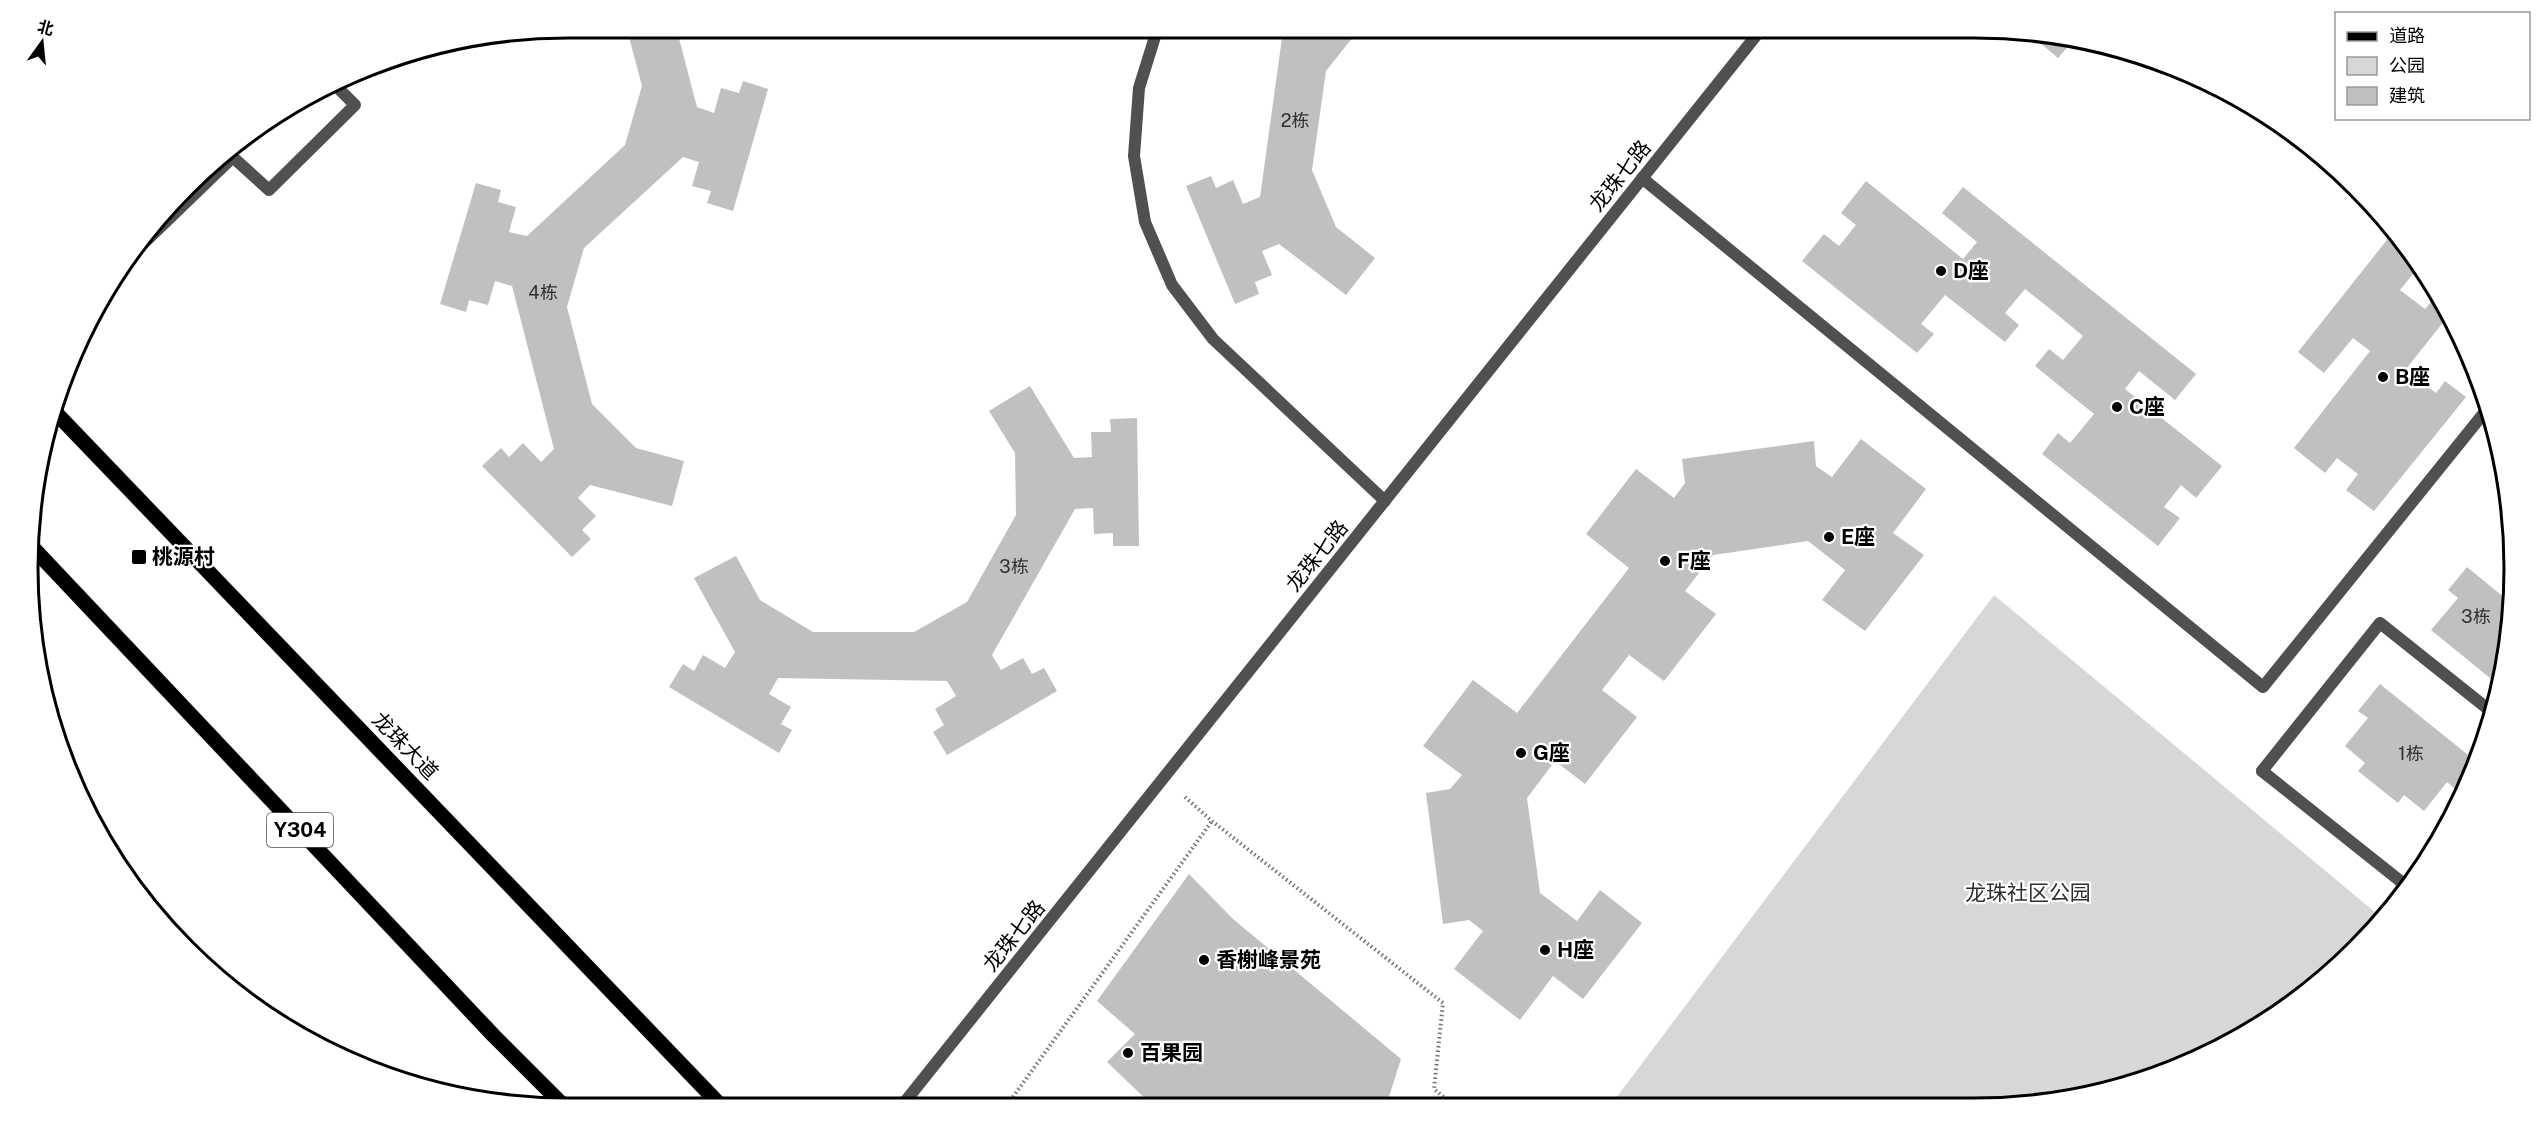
<svg xmlns="http://www.w3.org/2000/svg" width="2542" height="1136" viewBox="0 0 2542 1136" font-family="'Public Sans','Noto Sans SC',sans-serif">
  <rect width="100%" height="100%" fill="#fff"/>
  <!-- green -->
  <path fill="#d7d7d7" d="M1994 595 2382 918 2304 997 2181 1068 2045 1104 1610 1106Z"/>
  <!-- building -->
  <path fill="#c0c0c0" d="M671 27H676L697 107 714 113 721 88 739 93 743 81 768 89 733 211 707 203 711 191 692 186 699 162 683 157 584 248 567 307 592 404 636 448 684 461 672 506 590 485 578 498 596 516 582 530 591 539 572 557 482 466 501 448 509 457 523 443 541 462 554 449 512 286 495 281 488 305 469 300 466 312 440 304 476 183 501 190 498 202 516 207 509 232 527 236 625 145 642 86 629 37Z
    M1218 27H1263L1253 39 1238 27 1230 37Z
    M1279 27H1361L1326 71 1312 170 1336 227 1375 258 1346 295 1279 244 1262 251 1272 275 1255 282 1259 294 1235 304 1186 186 1211 176 1216 188 1233 180 1243 204 1260 197 1283 31Z
    M2027 32 2076 37 2058 58Z
    M400 55 375 77 367 68 394 56Z
    M1866 181 1963 259 1977 242 1942 213 1963 187 2196 374 2175 400 2139 371 2125 389 2222 466 2196 498 2181 485 2164 507 2180 518 2158 546 2042 454 2058 433 2070 443 2094 414 2035 366 2049 349 2063 360 2083 336 2054 312 2025 289 2005 313 2019 325 2005 342 1945 295 1921 324 1934 334 1917 353 1802 261 1824 234 1839 246 1856 225 1841 213Z
    M2394 231 2421 264 2400 290 2425 309 2436 296 2441 300 2449 315 2406 369 2436 393 2445 381 2466 397 2374 511 2346 490 2358 474 2337 458 2325 473 2294 448 2370 351 2353 338 2324 373 2298 352Z
    M1030 386 1074 458 1092 457 1091 432H1111L1110 419 1137 418 1139 546H1113V533L1094 534 1093 508 1075 509 992 655 1001 670 1023 658 1032 674 1044 668 1057 691 947 755 933 732 944 725 935 709 956 696 947 681 778 678 769 694 791 707 781 724 792 730 779 753 669 687 683 664 694 671 703 655 725 668 735 652 694 578 736 556 760 600 813 632H914L967 602 1016 515 1015 453 989 411Z
    M1861 439 1926 489 1893 533 1924 555 1865 631 1822 600 1845 570 1808 541 1713 555 1685 591 1716 614 1664 681 1629 655 1602 690 1637 717 1585 784 1555 761 1527 798 1540 893 1577 921 1600 890 1642 923 1583 999 1553 976 1520 1020 1454 969 1483 931 1469 920 1443 924 1426 793 1450 789 1462 775 1423 746 1473 680 1517 713 1629 568 1586 534 1636 469 1674 498 1685 483 1682 459 1814 441 1816 466 1832 477Z
    M2467 567 2511 603 2505 673 2501 687 2431 630 2458 598 2448 590Z
    M2380 684 2478 763 2474 775 2462 795 2447 782 2424 811 2404 795 2398 803 2358 771 2365 763 2345 746 2368 718 2358 711Z
    M1189 874 1233 919 1401 1059 1386 1106 1154 1107 1107 1062 1135 1034 1097 1001Z"/>
  <g fill="none" stroke-linecap="round" stroke-linejoin="round">
    <defs>
      <path id="primary" d="M56 413 724 1109
        M35 550 493 1035 567 1109"/>
    </defs>
    <!-- primary casing -->
    <use href="#primary" stroke="#dbdbdb" stroke-width="16"/>
    <!-- path -->
    <path stroke="#727272" stroke-width="4" stroke-dasharray="1.5 3" stroke-linecap="butt" d="M1185 797 1212 821 1443 1003 1434 1089 1454 1106
      M1005 1108 1212 821"/>
    <!-- service -->
    <path stroke="#505050" stroke-width="12" d="M797 27 823 32 839 27
      M1158 27 1139 88 1134 156 1145 222 1172 285 1213 339 1385 501
      M226 151 269 190 355 105 333 83
      M1642 178 2263 687 2488 408
      M144 243 232 158
      M2262 771 2380 623 2493 713"/>
    <!-- minor -->
    <path stroke="#505050" stroke-width="12" d="M2262 771 2409 888
      M900 1108 1763 27"/>
    <!-- primary -->
    <use href="#primary" stroke="#000" stroke-width="15"/>
  </g>
  <!-- markers -->
  <g fill="#000" stroke="#fff" stroke-width="2">
    <circle cx="1941" cy="271" r="6"/>
    <circle cx="2383" cy="377" r="6"/>
    <circle cx="2117" cy="407" r="6"/>
    <circle cx="1829" cy="537" r="6"/>
    <rect x="131" y="549" width="16" height="16" rx="3"/>
    <circle cx="1665" cy="561" r="6"/>
    <circle cx="1521" cy="753" r="6"/>
    <circle cx="1545" cy="950" r="6"/>
    <circle cx="1204" cy="960" r="6"/>
    <circle cx="1128" cy="1053" r="6"/>
  </g>
  <g text-anchor="middle" stroke-width="4.5" stroke-linejoin="round" paint-order="stroke">
    <!-- number labels -->
    <g font-size="18" fill="#303030">
      <text x="1295" y="127">2栋</text>
      <text x="543" y="299">4栋</text>
      <text x="1014" y="573">3栋</text>
      <text x="2476" y="623">3栋</text>
      <text x="2411" y="760">1栋</text>
    </g>
    <!-- shield labels -->
    <rect fill="#fff" stroke="#4c4c4c" stroke-width="1.5" x="267" y="813" width="66" height="34" rx="4.5"/>
    <g font-size="20" font-weight="bold" fill="#000">
      <text x="300" y="837">Y304</text>
    </g>
    <!-- street labels -->
    <g font-size="21" fill="#000" stroke="#fff">
      <text transform="translate(1620 176) rotate(-51)" y="7">龙珠七路</text>
      <text transform="translate(1317 556) rotate(-51)" y="7">龙珠七路</text>
      <text transform="translate(405 746) rotate(46)" y="7">龙珠大道</text>
      <text transform="translate(1014 936) rotate(-51)" y="7">龙珠七路</text>
    </g>
    <!-- poi labels -->
    <g font-size="21" font-weight="bold" fill="#000" stroke="#fff" text-anchor="start">
      <text x="1953" y="278">D座</text>
      <text x="2395" y="384">B座</text>
      <text x="2129" y="414">C座</text>
      <text x="1841" y="544">E座</text>
      <text x="152" y="564">桃源村</text>
      <text x="1677" y="568">F座</text>
      <text x="1533" y="760">G座</text>
      <text x="1557" y="957">H座</text>
      <text x="1216" y="967">香榭峰景苑</text>
      <text x="1140" y="1060">百果园</text>
    </g>
    <!-- park labels -->
    <g font-size="21" fill="#2e2e2e" stroke="#fff">
      <text x="2028" y="900">龙珠社区公园</text>
    </g>
  </g>
  <!-- crop -->
  <path d="M0 0H2542V1136H0ZM568 38H1974A530 530 0 0 1 2504 568V568A530 530 0 0 1 1974 1098H568A530 530 0 0 1 38 568V568A530 530 0 0 1 568 38Z" fill="#fff" fill-rule="evenodd"/>
  <path fill="none" stroke="#000" stroke-width="3" d="M568 38H1974A530 530 0 0 1 2504 568V568A530 530 0 0 1 1974 1098H568A530 530 0 0 1 38 568V568A530 530 0 0 1 568 38Z"/>
  <!-- legend -->
  <rect x="2335" y="12" width="195" height="108" fill="#ffffff" stroke="#999999" stroke-width="1.5"/>
  <rect x="2347" y="32" width="30" height="9" fill="#000000" stroke="#999999" stroke-width="1.5"/>
  <text x="2389" y="42" font-size="18" fill="#000000">道路</text>
  <rect x="2347" y="57" width="30" height="18" fill="#d7d7d7" stroke="#999999" stroke-width="1.5"/>
  <text x="2389" y="72" font-size="18" fill="#000000">公园</text>
  <rect x="2347" y="87" width="30" height="18" fill="#c0c0c0" stroke="#999999" stroke-width="1.5"/>
  <text x="2389" y="102" font-size="18" fill="#000000">建筑</text>
  <!-- north arrow -->
  <g transform="translate(42 42) rotate(15)" stroke="#ffffff" stroke-width="4.5" paint-order="stroke">
  <path d="M0-4.5L10 22L0 15L-10 22Z" fill="#000000"/>
  <text y="-9" font-size="16" font-weight="bold" text-anchor="middle" fill="#000000">北</text>
  </g>
</svg>
